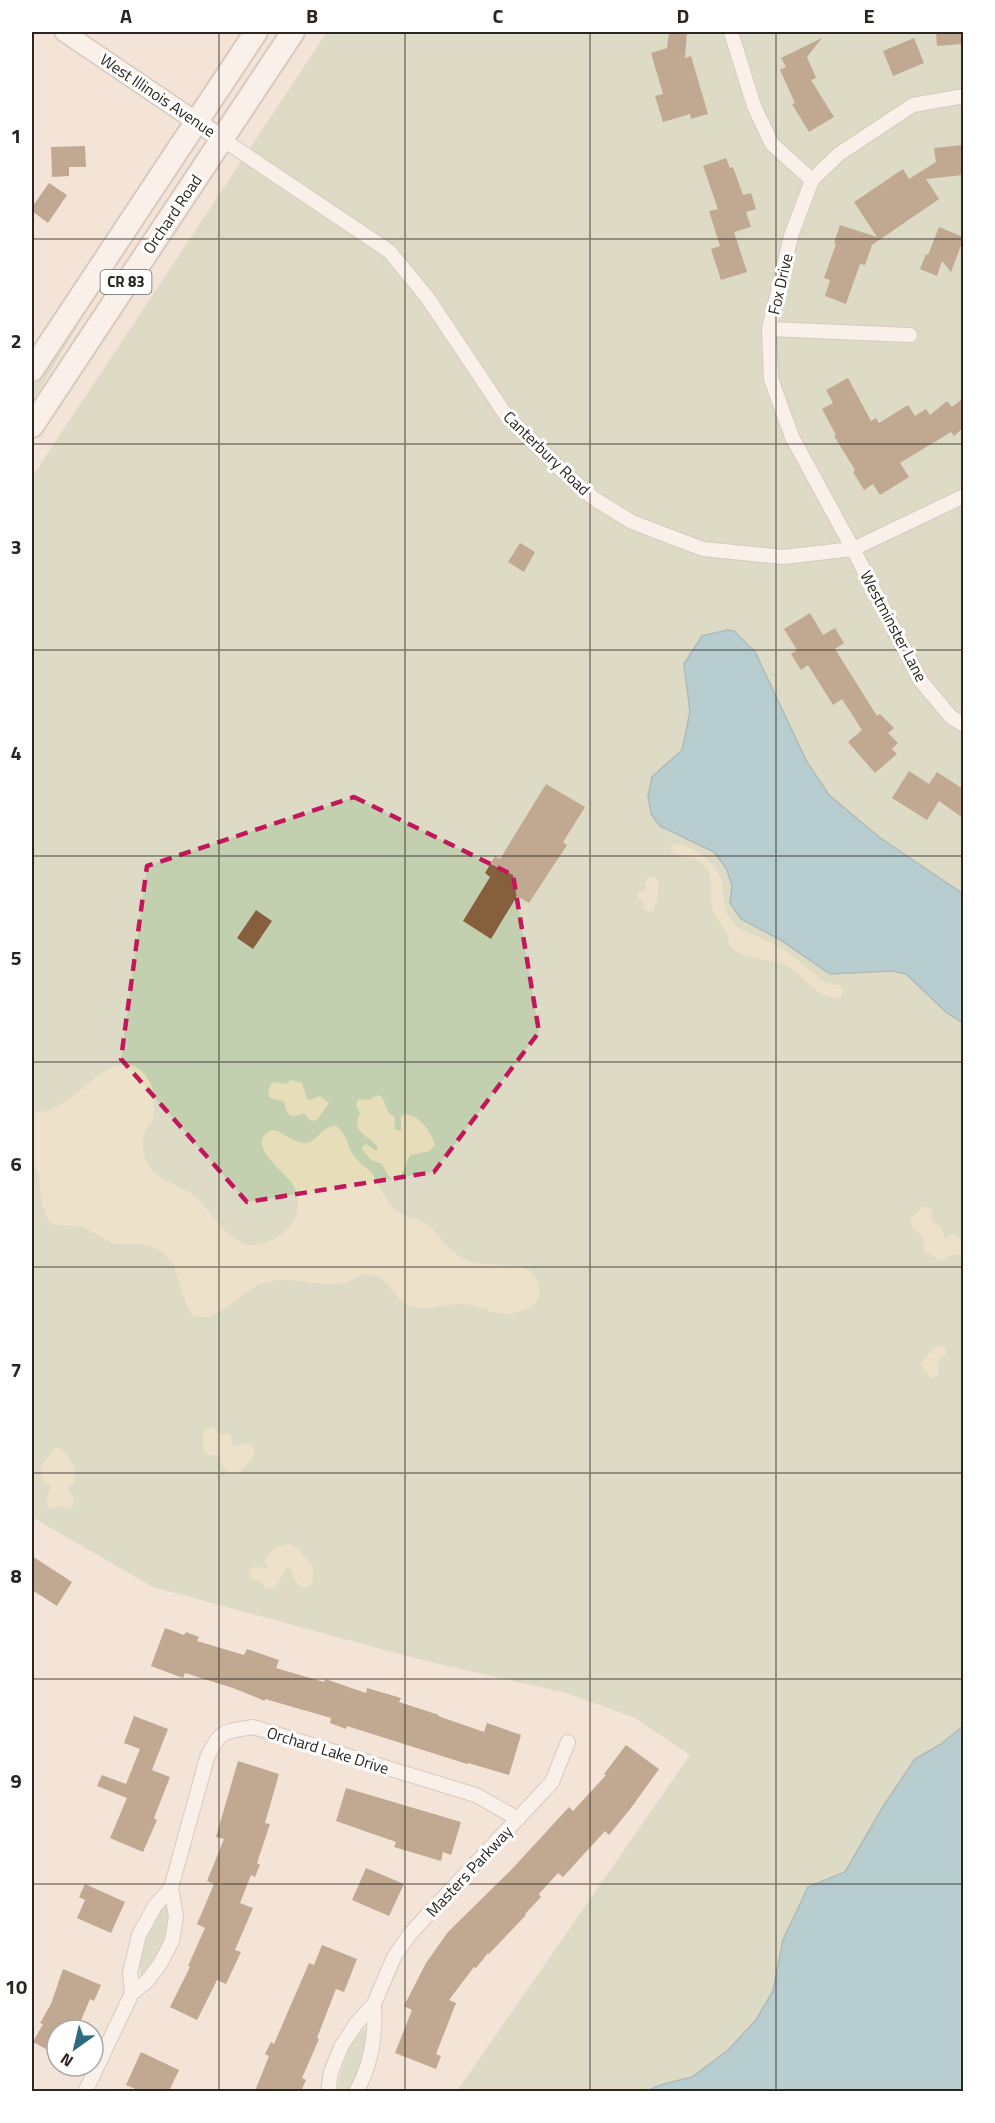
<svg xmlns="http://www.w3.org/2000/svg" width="995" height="2123" viewBox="0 0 995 2123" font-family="'Titillium Web',sans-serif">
  <rect width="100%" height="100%" fill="#f3e4d7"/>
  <!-- green -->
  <path fill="#c3d0b0" d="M327 32H963V2091H457L690 1755 633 1717 566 1693 418 1659 153 1587 32 1517V477Z
    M88 302 91 303 32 402V388Z
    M168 1904C170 1931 161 1953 146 1975L141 1976C135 1963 153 1908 168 1904Z
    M365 2029 368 2031 365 2058 350 2091 337 2092C340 2072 348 2040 365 2029Z"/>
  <!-- sand -->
  <path fill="#e7deb9" d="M675 844H680L697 851 715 867 722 881 726 913 738 928 784 949 824 982 841 986 843 992 841 997C820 1003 803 974 787 966 772 958 740 959 731 947 728 943 729 938 727 934 723 925 715 919 713 910 707 891 719 873 698 860 689 855 680 856 672 853L670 848Z
    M655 876C662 889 657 899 653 911L648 912 644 909 643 902 637 896 639 892 647 890 645 884 647 878Z
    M126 1064C149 1067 157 1093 154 1113 154 1120 149 1124 146 1129 141 1138 142 1152 146 1160 154 1180 177 1183 193 1195 214 1210 230 1255 264 1243 290 1235 308 1210 292 1183 284 1171 242 1142 273 1130 284 1132 294 1144 306 1143 319 1141 322 1125 336 1126 347 1133 347 1146 354 1156 360 1164 368 1168 373 1175 381 1186 385 1201 395 1210 404 1218 418 1217 428 1225 438 1234 445 1246 456 1254 481 1273 512 1258 529 1271 536 1276 541 1287 539 1295 537 1303 530 1308 523 1310 497 1321 486 1305 462 1304 445 1303 425 1313 408 1305 392 1297 388 1273 366 1275 356 1277 346 1284 336 1284 310 1286 286 1274 260 1284 238 1293 218 1324 193 1316L185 1301 174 1265 162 1251 142 1244H115L81 1226 55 1225 48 1221 42 1204 39 1174 32 1161V1113C73 1112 90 1068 126 1064Z
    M291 1080 302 1083 307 1099 310 1100 320 1096 329 1103 317 1120 311 1121 304 1113C288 1119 287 1115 284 1101L270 1098 268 1093 271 1084 277 1082 286 1084Z
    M377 1095 382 1097 388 1112 395 1118 394 1129 401 1131V1117L403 1115C419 1113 431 1132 435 1145L429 1151 410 1155 401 1176 397 1180 390 1178 381 1163 371 1160 362 1149 363 1146 366 1144 376 1151 378 1148C371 1134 350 1135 360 1113L356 1104 359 1099 370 1100Z
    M923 1207H927L932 1210V1221L941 1227 945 1239 953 1234 958 1236 960 1241 963 1243V1256L953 1254 941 1261 924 1251 923 1237 913 1229 910 1221 913 1216Z
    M941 1345 946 1350V1353L937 1363 939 1376 932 1378 920 1364 936 1346Z
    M212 1427 220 1434H230L232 1439 231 1444 233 1447 247 1442 254 1449 255 1455 238 1474 233 1475C224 1470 220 1464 219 1455L210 1456 204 1451C203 1440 200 1430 212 1427Z
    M55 1448H60C71 1458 84 1478 68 1488 71 1495 78 1501 71 1509L61 1506 53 1509 47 1506 46 1502 51 1486 42 1480 41 1466Z
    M288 1544C302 1547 303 1559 313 1565L312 1584C298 1593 295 1580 291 1569L287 1568C280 1575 280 1590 266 1589L261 1581 252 1580 249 1572C253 1564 259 1567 266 1569L268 1567 264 1561C265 1558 272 1550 275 1548Z"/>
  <!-- water -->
  <path fill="#72b2c5" stroke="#5d8894" stroke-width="1.5" d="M727 630 734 631 755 652 807 762 829 795 879 837 963 894V1023L947 1013 906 974 892 971 830 974 779 939 741 919 730 903 732 885 726 868 714 852 660 826 651 814 648 796 652 777 682 750 690 712 684 664 702 636Z
    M963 1726V2091H646L664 2084 692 2077 727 2051 756 2020 773 1991 783 1940 808 1887 845 1872 884 1805 915 1759 941 1744Z"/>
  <!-- building -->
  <path fill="#86603d" d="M669 32H687L685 58 691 56 708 114 691 119 690 114 663 122 655 96 663 94 651 53 667 48Z
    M936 32H961L962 44 937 46Z
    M822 38 807 57 816 78 811 80 834 117 809 132 792 104 795 103 780 70 786 67 781 58Z
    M914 38 924 63 893 76 883 51Z
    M963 145V175L926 179 939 199 872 245 865 265 860 264 846 304 825 296 830 280 824 278 836 244 834 243 840 225 877 237 854 202 903 169 909 179 936 162 934 148Z
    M85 146 86 167H69V176L52 177 51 147Z
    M726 158 730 168 733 167 743 195 751 193 756 209 746 212 751 227 734 232 747 272 721 280 711 249 720 246 709 211 718 209 703 166Z
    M49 183 67 195 48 223 32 211V207Z
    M939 227 963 237V240L951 272 942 261 937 276 920 269 926 254 928 255Z
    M848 378 871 421 876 418 879 423 908 405 915 416 926 409 930 415 947 401 952 407 963 398V428L954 436 951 432 900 463 909 477 880 495 873 484 864 490 853 472 855 470 834 436 836 435 822 409 833 403 826 390Z
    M520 543 535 552 524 572 508 562Z
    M810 613 823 635 835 628 844 643 835 649 877 716 880 714 894 728 888 733 898 743 892 749 897 754 875 773 848 742 862 730 842 699 833 705 808 665 801 670 791 654 797 650 784 629Z
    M909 771 929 784 937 772 963 789V818L939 801 927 820 892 798Z
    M546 784 585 807 563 842 567 845 529 903 517 896 491 939 463 921 490 877 485 873 495 856 500 859Z
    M256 910 272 921 253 949 237 938Z
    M32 1556 72 1582 57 1606 32 1590Z
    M165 1628 184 1635 186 1632 199 1637 197 1641 244 1655 247 1649 279 1660 276 1668 324 1682 325 1679 366 1693 367 1688 401 1698 399 1702 439 1715 438 1716 484 1732 487 1723 521 1735 509 1775 468 1763 467 1764 347 1726 346 1729 330 1723 331 1718 265 1699V1701L233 1688 185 1673 183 1678 151 1666Z
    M134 1716 168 1729 152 1770 170 1777 154 1818 157 1820 143 1852 110 1838 127 1798 97 1786 102 1775 126 1784 140 1749 124 1743Z
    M626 1745 659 1769 631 1808 609 1835 605 1831 563 1877 558 1873 539 1894 541 1897 525 1914 526 1915 489 1954 488 1953 476 1968 474 1967 449 2000 456 2003 436 2054 441 2056 436 2069 395 2053 412 2010 404 2006 426 1963 448 1932 512 1869 569 1807 573 1811 606 1775 604 1774Z
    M238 1761 279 1774 265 1823 270 1824 257 1863 260 1865 255 1877 251 1875 240 1903 253 1908 235 1950 241 1952 226 1984 217 1980 197 2020 170 2007 190 1967 188 1966 205 1928 197 1924 214 1884 207 1881 224 1839 216 1837Z
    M346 1788 461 1822 451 1855 443 1852 441 1861 394 1847 396 1842 336 1821Z
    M366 1868 404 1884 389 1916 352 1900Z
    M85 1884 125 1902 111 1933 77 1918 85 1900 79 1897Z
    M322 1945 357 1959 344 1992 336 1989 317 2038 319 2039 302 2078 306 2080 301 2091H255L269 2056 265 2054 271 2042 274 2044 309 1963 314 1965Z
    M63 1969 101 1985 94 2001 90 1999 77 2030H57V2055L33 2042 43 2024 40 2023 51 2004Z
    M141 2052 179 2070 169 2091H140L126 2085Z"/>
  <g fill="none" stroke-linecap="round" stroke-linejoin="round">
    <defs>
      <path id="minor" d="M731 32 754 106 772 144 812 180
        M964 96 913 105 839 154 812 180 791 236 769 329 771 379 792 437 853 549 920 680 951 717 964 725
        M222 139 389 251 427 297 506 415 558 467 593 498 632 522 703 549 783 557 853 549 964 496
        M769 329 910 335
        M132 1993 130 1973 139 1935 155 1906 171 1888 207 1758C220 1729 224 1732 253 1727L476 1795 518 1819
        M85 2092 132 1993 147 1981 160 1964 172 1941 176 1917 171 1888
        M328 2092 331 2072 341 2047 356 2024 374 2004 394 1957 410 1934 432 1910 552 1782 568 1742
        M356 2092C372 2064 376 2035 374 2004"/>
      <path id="tertiary" d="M64 32 222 139"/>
      <path id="primary" d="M32 370 256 32
        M32 426 293 32"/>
    </defs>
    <!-- minor casing -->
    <use href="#minor" stroke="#b9ab9e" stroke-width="16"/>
    <!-- tertiary casing -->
    <use href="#tertiary" stroke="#b9ab9e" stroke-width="21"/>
    <!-- primary casing -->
    <use href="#primary" stroke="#b9ab9e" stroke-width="26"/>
    <!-- minor -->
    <use href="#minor" stroke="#fff" stroke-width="14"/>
    <!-- tertiary -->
    <use href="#tertiary" stroke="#fff" stroke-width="18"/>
    <!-- primary -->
    <use href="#primary" stroke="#fff" stroke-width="22"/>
  </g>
  <!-- marked area -->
  <path d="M0 0H995V2123H0ZM354 797 513 875 539 1032 434 1172 247 1202 121 1059 147 866Z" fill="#f3e4d7" fill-opacity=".55" fill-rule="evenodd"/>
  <path fill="none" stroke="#c2185b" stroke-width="4.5" stroke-dasharray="12 8" stroke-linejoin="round" d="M354 797 513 875 539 1032 434 1172 247 1202 121 1059 147 866Z"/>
  <!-- grid -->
  <path fill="none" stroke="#2b2621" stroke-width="1.5" stroke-opacity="0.55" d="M219 32V2092M405 32V2092M590 32V2092M776 32V2092M32 239H964M32 444H964M32 650H964M32 856H964M32 1062H964M32 1267H964M32 1473H964M32 1679H964M32 1884H964"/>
  <g text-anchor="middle" stroke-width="6" stroke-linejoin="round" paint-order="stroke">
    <!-- shield labels -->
    <rect fill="#fff" stroke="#6b6764" stroke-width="1.5" x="100.5" y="270" width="51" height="24" rx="4.5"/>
    <g font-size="15" font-weight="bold" fill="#2b2621">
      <text x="126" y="287">CR 83</text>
    </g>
    <!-- street labels -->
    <g font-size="16" fill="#2b2621" stroke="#fff">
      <text transform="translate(158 95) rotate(34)" y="6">West Illinois Avenue</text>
      <text transform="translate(172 214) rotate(-56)" y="6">Orchard Road</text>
      <text transform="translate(780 284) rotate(-77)" y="6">Fox Drive</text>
      <text transform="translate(547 453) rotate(44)" y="6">Canterbury Road</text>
      <text transform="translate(894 626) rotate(62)" y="6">Westminster Lane</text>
      <text transform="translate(328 1750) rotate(17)" y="6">Orchard Lake Drive</text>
      <text transform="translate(469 1871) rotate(-47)" y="6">Masters Parkway</text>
    </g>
  </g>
  <!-- border -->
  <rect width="995" height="2123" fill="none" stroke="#ffffff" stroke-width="66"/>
  <!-- north arrow -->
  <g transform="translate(75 2048) rotate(214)"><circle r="28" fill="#ffffff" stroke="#aaa8a6" stroke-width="1.5"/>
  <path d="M0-4.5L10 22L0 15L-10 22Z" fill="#2c6a80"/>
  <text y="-9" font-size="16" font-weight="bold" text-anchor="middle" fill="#2b2621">N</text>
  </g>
  <rect x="33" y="33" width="929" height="2057" fill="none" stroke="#2b2621" stroke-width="2"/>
  <g font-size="20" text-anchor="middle" font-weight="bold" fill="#2b2621">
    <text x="126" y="23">A</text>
    <text x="312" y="23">B</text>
    <text x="498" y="23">C</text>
    <text x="683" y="23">D</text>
    <text x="869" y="23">E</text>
    <text x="16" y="143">1</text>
    <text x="16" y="348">2</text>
    <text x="16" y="554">3</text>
    <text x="16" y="760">4</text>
    <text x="16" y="965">5</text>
    <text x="16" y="1171">6</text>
    <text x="16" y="1377">7</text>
    <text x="16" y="1583">8</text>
    <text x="16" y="1788">9</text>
    <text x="16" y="1994">10</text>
  </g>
</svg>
